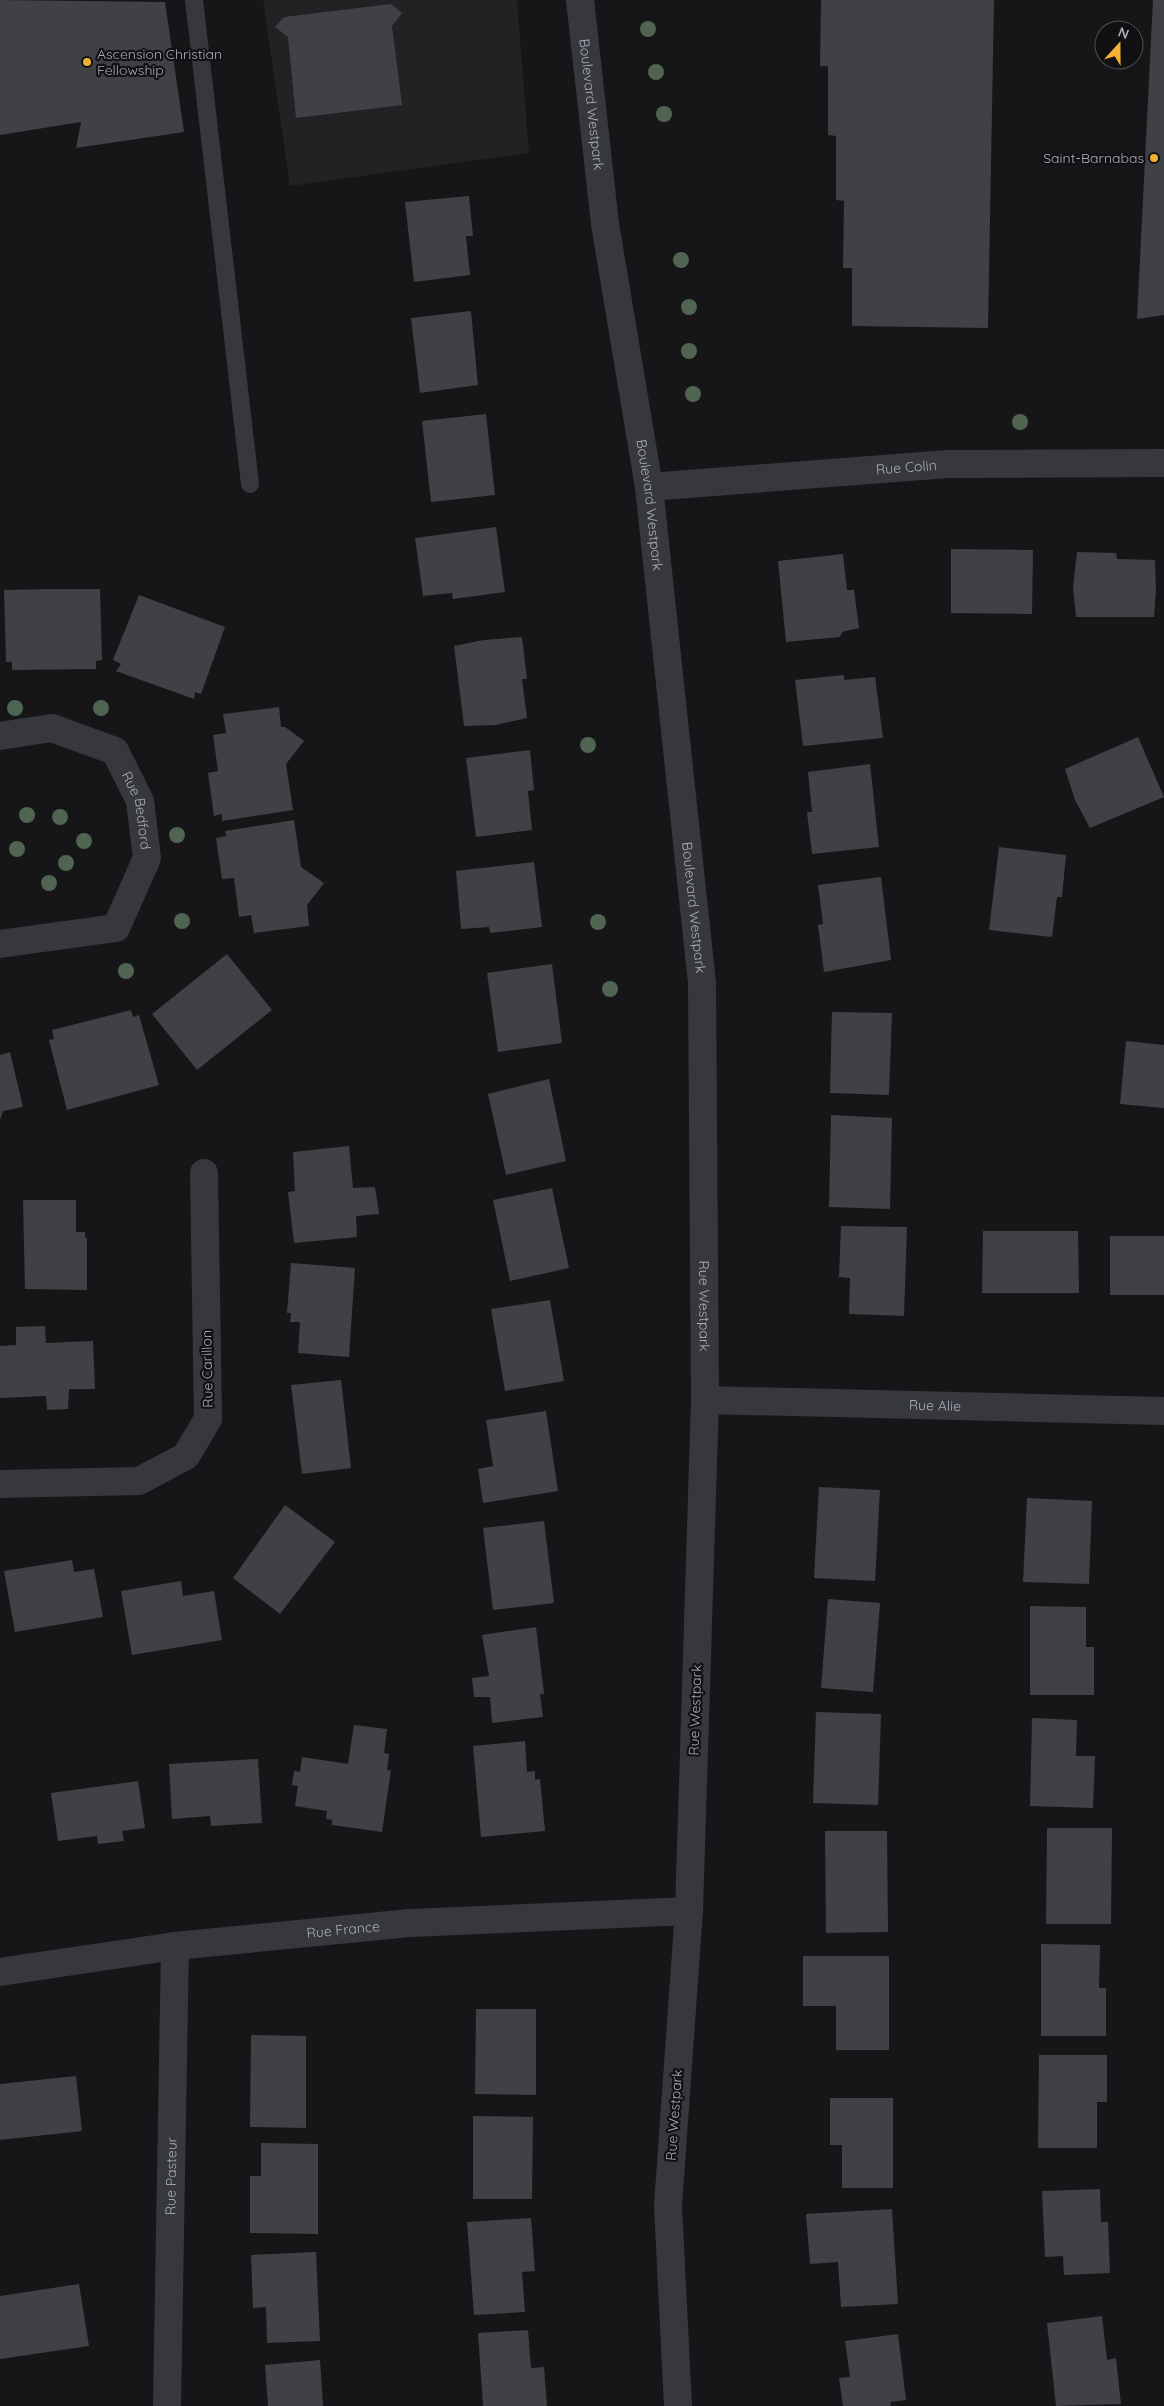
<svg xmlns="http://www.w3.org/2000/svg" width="1164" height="2406" viewBox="0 0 1164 2406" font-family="Quicksand,sans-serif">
  <rect width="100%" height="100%" fill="#161618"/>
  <!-- built -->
  <path fill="#222225" d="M263 0H517L529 153 290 186Z"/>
  <!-- building -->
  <path fill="#404145" d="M0 0 165 2 184 132 76 148 81 122 0 135Z
    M821 0H994L988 328 852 326V268H843L844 201 836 200V136L828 135V66H820Z
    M1153 0H1164V315L1137 319Z
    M391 4 402 13 392 26 402 105 296 118 288 37 275 27 284 17Z
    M469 196 473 236H466L470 275 414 282 405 202Z
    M471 311 478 385 420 393 411 318Z
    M486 414 495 495 431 502 422 421Z
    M496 527 505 592 453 599 452 593 423 596 415 538Z
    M951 549 1033 550 1032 614 951 613Z
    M1077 552 1116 553 1117 559 1155 560 1156 589 1154 617H1076L1073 587Z
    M843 554 847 590H854L859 628 842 632 840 637 786 642 778 561Z
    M53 589H100L102 660 96 661V669L12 670V662H6L4 590Z
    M139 595 225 627 201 694 195 692 194 699 116 671 121 664 113 660Z
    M522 637 527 679H522L527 718 496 725 464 726 454 646 484 640Z
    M844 675V680L875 677 883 738 803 746 795 680Z
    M279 707 281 727H285L304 741 286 764 293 810 222 821V814L214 816 208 773 218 771 213 735 226 733 223 714Z
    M1138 737 1164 797 1090 828 1075 800 1065 769Z
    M530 750 534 790 528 791 532 830 476 837 466 758Z
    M870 764 879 847 812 854 807 812H812L808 772Z
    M294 820 301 867 324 883 307 905 309 926 254 933 251 915 239 917 234 878 222 879 216 838 226 836 225 831Z
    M999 847 1066 855 1062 897H1057L1052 937 989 930Z
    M534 862 542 927 490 933 489 927 461 929 456 871Z
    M881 877 891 960 824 972 818 925 823 924 818 885Z
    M227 954 272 1010 197 1070 152 1014Z
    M552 964 562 1043 498 1052 487 973Z
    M131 1010 133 1017 139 1015 159 1085 67 1110 49 1040 54 1039 52 1030Z
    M832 1012 892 1013 889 1095 830 1093Z
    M1126 1041 1164 1045V1108L1120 1104Z
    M10 1052 23 1107 3 1111 0 1120V1055Z
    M549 1079 566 1161 506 1175 488 1094Z
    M831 1115 892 1118 890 1209 829 1207Z
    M349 1146 353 1188 375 1187 379 1214 356 1216 357 1237 294 1243 288 1192 295 1191 293 1152Z
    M552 1188 569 1268 510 1281 493 1200Z
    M23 1200H76V1232H85V1238H87V1290L25 1289Z
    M841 1226 907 1227 904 1316 849 1314 850 1278 839 1277Z
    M983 1231H1078L1079 1293H982Z
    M1110 1236H1164V1295H1110Z
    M291 1263 355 1268 349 1357 298 1353 300 1322H290L291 1313H287Z
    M550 1300 564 1381 505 1391 491 1309Z
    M45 1326 46 1343 93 1341 95 1389H69L68 1409 47 1410 46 1396 0 1398V1346L16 1345V1327Z
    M341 1380 351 1468 302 1474 291 1385Z
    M546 1411 558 1491 483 1503 478 1469 493 1466 486 1420Z
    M819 1487 880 1490 875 1581 814 1578Z
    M1027 1498 1092 1501 1089 1584 1023 1582Z
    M285 1505 335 1542 280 1614 233 1578Z
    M544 1521 554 1603 493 1610 483 1528Z
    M72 1560 74 1572 94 1569 103 1617 15 1632 4 1571Z
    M181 1581 183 1596 214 1591 222 1640 132 1655 121 1591Z
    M828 1599 880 1603 873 1692 821 1688Z
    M1030 1606 1086 1607V1647H1094V1695H1030Z
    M536 1627 544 1694H540L543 1717 492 1723 490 1697H474L472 1678 489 1676 482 1635Z
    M816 1712 881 1714 878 1805 813 1803Z
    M1032 1718 1077 1720 1076 1756H1095L1093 1808 1030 1806Z
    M354 1725 387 1729 384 1753 389 1754 387 1770H391L382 1832 332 1825V1820L326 1819 327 1811 295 1806 298 1786 292 1785 294 1771 300 1772 302 1757 348 1764Z
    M525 1741 527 1772 535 1771V1780L540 1779 545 1831 481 1837 473 1746Z
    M258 1759 262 1823 211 1826 210 1816 172 1819 169 1764Z
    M138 1781 145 1828 122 1831 124 1841 98 1844 97 1836 58 1841 51 1793Z
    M1047 1828H1112L1111 1924H1046Z
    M825 1831H887L888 1932 826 1933Z
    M1041 1944 1100 1945 1099 1988H1106V2036H1041Z
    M803 1956H889V2050H836V2006H803Z
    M476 2009H536V2095L475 2094Z
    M251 2035 306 2036V2128L250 2127Z
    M1039 2055H1107V2102H1097V2148H1038Z
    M76 2076 82 2131 0 2140V2084Z
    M830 2098H893V2188H842V2145H830Z
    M473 2116 533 2117 532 2199H473Z
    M261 2143 318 2144V2234L250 2233V2176H261Z
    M1100 2189 1101 2222H1108L1110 2273 1064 2275 1063 2256 1045 2257 1042 2191Z
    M892 2209 898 2304 841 2307 838 2262 810 2264 806 2214Z
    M531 2218 535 2271 522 2272 525 2312 474 2315 467 2222Z
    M316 2252 320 2341 267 2343 266 2307 253 2308 251 2255Z
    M79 2284 89 2346 0 2359V2296Z
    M1102 2316 1107 2360 1116 2358 1121 2404 1056 2406 1047 2323Z
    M528 2330 531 2368 544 2367 547 2406H483L478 2333Z
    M898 2334 906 2400 890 2402 891 2406H843L839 2378 850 2377 845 2341Z
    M320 2360 323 2406H268L265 2365Z"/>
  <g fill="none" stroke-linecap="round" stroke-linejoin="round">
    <!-- service -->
    <path stroke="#37383d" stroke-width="18" d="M194 0 250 484"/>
    <!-- minor -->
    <g stroke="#37383d" stroke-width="28">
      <path id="s1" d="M649 487 948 464 1164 463"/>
      <path id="s2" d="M0 736 52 728 115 751 140 801 147 858 116 928 0 944"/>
      <path id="s3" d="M705 1400 1164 1411"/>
      <path d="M0 1484 139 1481 186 1456 208 1419 204 1173"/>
      <path id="s4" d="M0 1972 175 1946 410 1923 689 1911"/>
      <path id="s5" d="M167 2406 175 1946"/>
    </g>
    <!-- tertiary -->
    <path stroke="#37383d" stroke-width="28" id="s6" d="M580 0 605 224 649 487 702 983 705 1400 689 1911 668 2206 678 2406"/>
  </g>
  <!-- trees -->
  <g fill="#506452">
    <circle cx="648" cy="29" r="8"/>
    <circle cx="656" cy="72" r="8"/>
    <circle cx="664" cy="114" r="8"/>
    <circle cx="681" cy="260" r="8"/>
    <circle cx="689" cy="307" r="8"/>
    <circle cx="689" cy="351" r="8"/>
    <circle cx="693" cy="394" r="8"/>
    <circle cx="1020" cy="422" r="8"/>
    <circle cx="15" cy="708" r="8"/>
    <circle cx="101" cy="708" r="8"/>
    <circle cx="588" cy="745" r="8"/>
    <circle cx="27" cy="815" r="8"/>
    <circle cx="60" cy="817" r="8"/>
    <circle cx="177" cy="835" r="8"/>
    <circle cx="84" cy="841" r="8"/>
    <circle cx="17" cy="849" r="8"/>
    <circle cx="66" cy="863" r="8"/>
    <circle cx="49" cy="883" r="8"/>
    <circle cx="182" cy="921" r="8"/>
    <circle cx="598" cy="922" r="8"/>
    <circle cx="126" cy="971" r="8"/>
    <circle cx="610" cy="989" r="8"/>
  </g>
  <!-- markers -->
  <g fill="#f2b134" stroke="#111113" stroke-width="2">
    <circle cx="87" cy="62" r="5"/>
    <circle cx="1154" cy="158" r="5"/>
  </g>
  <g text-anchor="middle" stroke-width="4.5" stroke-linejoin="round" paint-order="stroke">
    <!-- poi labels -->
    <g font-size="14" fill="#a8adb8" stroke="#111113" text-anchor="start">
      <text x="97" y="59">Ascension Christian<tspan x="97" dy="16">Fellowship</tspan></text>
      <text x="1144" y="163" text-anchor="end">Saint-Barnabas</text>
    </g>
    <!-- street labels -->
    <g font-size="14" fill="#a8adb8" stroke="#111113">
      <text dy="5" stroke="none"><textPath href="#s6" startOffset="105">Boulevard Westpark</textPath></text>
      <text dy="5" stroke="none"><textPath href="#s1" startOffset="258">Rue Colin</textPath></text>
      <text dy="5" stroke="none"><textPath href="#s6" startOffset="510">Boulevard Westpark</textPath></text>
      <text dy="5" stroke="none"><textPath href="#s2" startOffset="184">Rue Bedford</textPath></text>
      <text dy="5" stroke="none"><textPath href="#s6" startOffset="915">Boulevard Westpark</textPath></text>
      <text dy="5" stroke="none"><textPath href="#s6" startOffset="1314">Rue Westpark</textPath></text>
      <text transform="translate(207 1369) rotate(-91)" y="5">Rue Carillon</text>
      <text dy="5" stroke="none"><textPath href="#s3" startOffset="230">Rue Alie</textPath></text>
      <text transform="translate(695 1710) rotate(-88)" y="5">Rue Westpark</text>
      <text dy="5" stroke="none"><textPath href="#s4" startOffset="346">Rue France</textPath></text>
      <text transform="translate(674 2115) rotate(-86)" y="5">Rue Westpark</text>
      <text dy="5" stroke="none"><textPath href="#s5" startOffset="230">Rue Pasteur</textPath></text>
    </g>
  </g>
  <!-- north arrow -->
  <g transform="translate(1119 45) rotate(21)"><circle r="24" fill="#111113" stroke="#4d4f55"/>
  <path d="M0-4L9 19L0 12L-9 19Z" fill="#f2b134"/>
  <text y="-8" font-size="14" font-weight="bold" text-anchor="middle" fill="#a8adb8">N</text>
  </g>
</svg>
